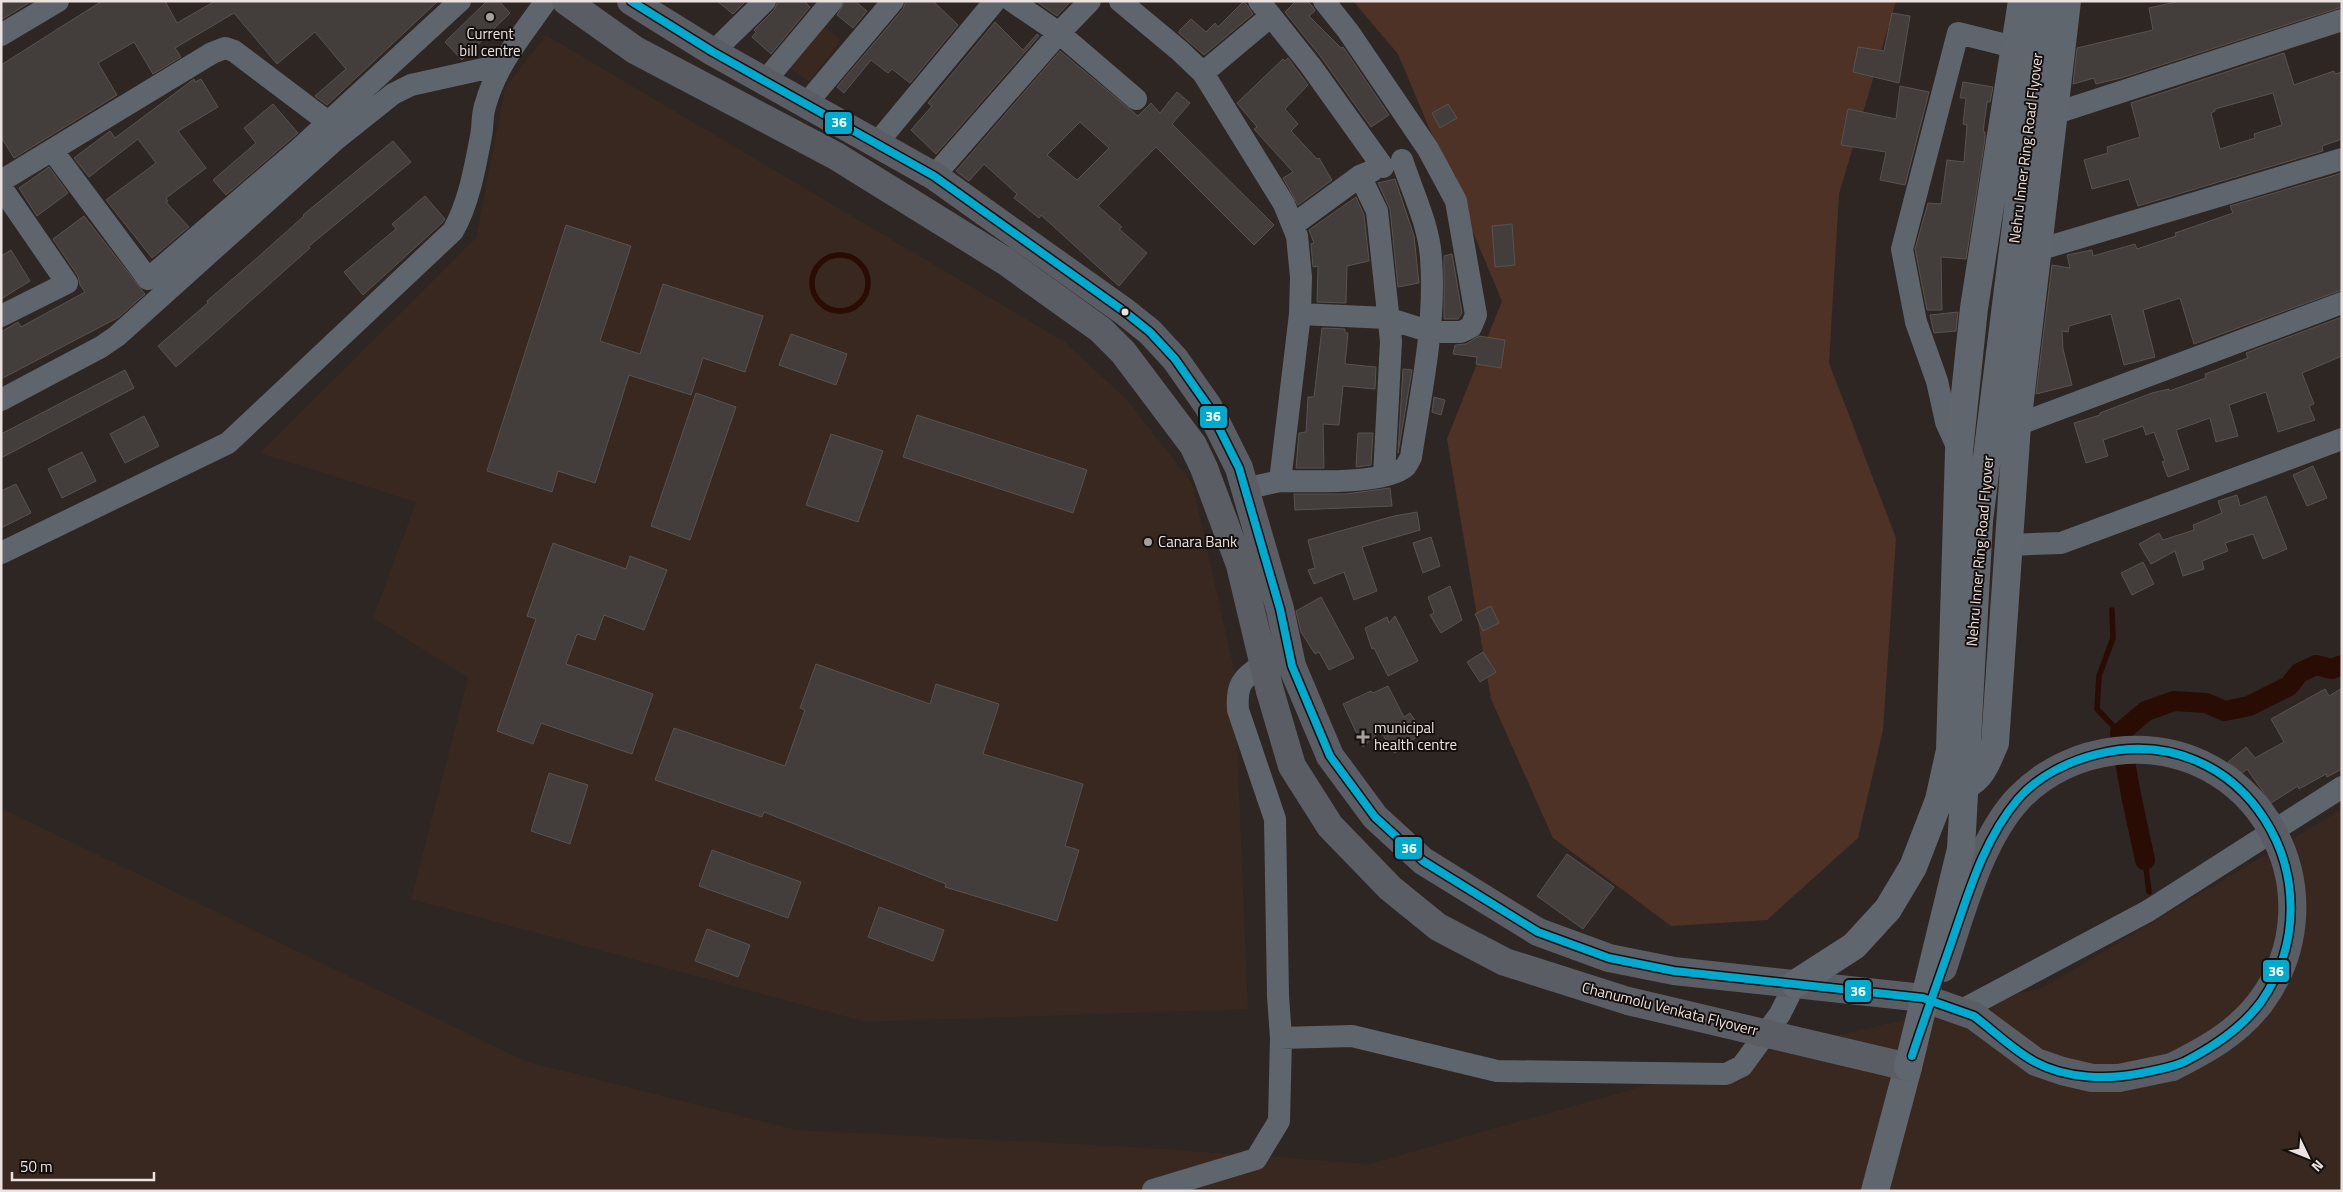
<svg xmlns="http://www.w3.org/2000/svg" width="2343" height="1192" viewBox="0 0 2343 1192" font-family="'Titillium Web',sans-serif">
  <rect width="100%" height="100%" fill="#2d2623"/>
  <!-- built -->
  <path fill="#382820" d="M823 26 841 40 809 82 789 67Z
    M546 35 1065 342 1128 401 1192 483 1234 669 1248 1009 866 1022 411 899 468 678 373 618 416 502 260 453 476 238 505 88Z
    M1 808 525 1061 796 1130 1136 1147 1369 1164 1752 1055 2042 988 2342 809V1191H1Z"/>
  <!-- green -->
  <path fill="#4f3226" d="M1353 1H1896L1839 194 1829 363 1896 538 1883 730 1858 838 1767 920 1671 926 1553 838 1491 699 1447 439 1502 301 1398 54Z"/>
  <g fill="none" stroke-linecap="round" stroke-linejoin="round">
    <!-- stream -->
    <path stroke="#290c03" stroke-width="5.5" d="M812 283a28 28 0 1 1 56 0a28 28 0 1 1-56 0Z
      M2112 610 2113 638 2099 676 2097 709 2120 733
      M2145 860 2149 892"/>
    <!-- canal -->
    <path stroke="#290c03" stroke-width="20" d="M2145 860 2131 795 2120 733 2146 711 2174 701 2206 703 2225 711 2249 706 2289 686 2299 673 2316 665 2332 669 2342 665"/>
  </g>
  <!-- building -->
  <path fill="#433d3b" stroke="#585350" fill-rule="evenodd" d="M1 1H32L1 20Z
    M102 1H165L177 23 215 1H438L327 105 315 96 346 69 315 32 277 64 234 13 175 48 181 57 153 74 134 42 98 63 117 95 14 158 1 137V65Z
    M487 1H499L510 13 462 60 445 42Z
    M717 1H746L733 14Z
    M778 1H804L810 7 771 54 752 37 756 32 754 30 774 10Z
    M845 1H855L867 11 853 28 837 15Z
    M906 1H933L958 25 910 83 892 69 888 73 871 60 844 93 837 87 903 9Z
    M1036 1H1071L1057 16Z
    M1244 1 1253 14 1204 55 1179 33V31L1191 19 1206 32 1215 23 1218 27Z
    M1296 1H1307L1313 7 1315 11 1309 16 1341 48 1343 47 1389 115 1371 127 1321 57 1285 12Z
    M2180 1H2342V7L2121 78 2096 84 2094 78 2073 84 2077 48 2153 30 2149 8Z
    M1892 13 1910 16 1899 83 1853 72 1858 47 1884 51Z
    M995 22 1023 50 1037 34 1039 36 936 154 911 130 932 106 928 103Z
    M1060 51 1138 116 1151 103 1160 113 1177 92 1190 103 1172 124 1274 225 1254 245 1156 147 1098 206 1122 227 1119 229 1147 253 1119 286 1041 215 1039 218 1014 198 1017 194 984 164 969 181 956 171ZM1080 122 1109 148 1077 180 1047 155Z
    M2284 53 2294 85 2334 71 2335 74 2342 72V139L2322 146 2323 151 2138 206 2129 179 2092 189 2084 160 2108 153 2107 147 2140 137 2131 103ZM2273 93 2282 125 2254 134 2255 138 2220 149 2211 113 2215 111V109Z
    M1288 58 1308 85 1285 109 1298 124 1291 131 1317 159 1319 158 1332 180 1298 205 1283 178 1293 172 1254 129 1257 127 1237 103 1283 59 1285 61Z
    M194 79 195 82 201 79 218 107 178 131 206 168 166 198 168 201 166 202 189 227 152 258 106 200 156 163 138 139 89 177 74 158 110 131 115 138Z
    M1963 82 1993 87 1990 102H1987L1983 132H1985V139L1966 259 1941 257 1942 310H1927L1915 249 1928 203 1941 204 1947 160 1964 162 1967 125 1963 124 1966 98H1960Z
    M1900 86 1929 92 1905 185 1880 180 1886 152 1841 145 1848 109 1896 119Z
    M273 104 298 133 226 195 213 180 256 143 244 128Z
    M1448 104 1457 118 1440 128 1432 113Z
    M393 141 411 162 308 247 310 248 176 367 158 346 208 303 207 301 257 258 304 216 303 215Z
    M49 167 68 193 37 216 19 188Z
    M2342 173V290L2194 344 2180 298 2143 310 2155 357 2124 365 2111 314 2069 326 2068 332 2062 331 2063 349 2072 385 2036 394 2052 265 2070 268 2067 255 2092 250 2093 256 2135 244 2137 249 2176 236 2175 233 2233 213 2230 206Z
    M1395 179 1414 236 1419 283 1398 287 1390 209 1378 183Z
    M425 196 445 219 442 223 363 295 344 272 396 229 392 224Z
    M1356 197 1364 215 1369 261 1347 266 1346 303 1317 302 1318 266 1313 267 1311 244 1314 243 1309 230Z
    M84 216 145 294 119 317 1 379V332L18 322 21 327 85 292 80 285 78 276 53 239Z
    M1512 224 1515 265 1495 267 1492 226Z
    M566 225 631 246 600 341 640 354 663 284 763 316 745 372 703 358 691 395 629 375 595 483 558 471 552 492 487 471Z
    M11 250 30 281 1 299V256Z
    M1452 254 1462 313 1458 319H1444V256Z
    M1958 312 1956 331 1934 333 1930 315Z
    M2342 317V356L2302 373 2314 404 2309 406 2315 420 2278 432 2266 392 2229 405 2238 436 2216 442 2210 418 2176 430 2189 469 2168 477 2162 462 2165 461 2154 432 2146 435 2143 426 2103 440 2108 456 2086 463 2074 423 2100 415V413L2152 393 2169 389V391L2206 378 2205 374 2248 358 2246 353Z
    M1322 328 1345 329V333H1348L1345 364 1376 367 1375 389 1343 386 1339 425 1323 424 1324 468H1296L1299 433 1306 432 1308 397H1314Z
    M791 334 847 354 836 385 779 365Z
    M1479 336 1505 340 1501 368 1476 364 1477 357 1453 354 1455 345 1466 344Z
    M1403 369 1412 370 1398 453Z
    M125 370 134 388 1 458V434Z
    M696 393 736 407 690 540 651 526Z
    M1434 397 1445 400 1441 415 1432 412Z
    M917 415 1087 470 1073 513 903 457Z
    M144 416 159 446 125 463 110 434Z
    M1358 433H1373L1371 465 1356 467Z
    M831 434 883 451 858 522 806 505Z
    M82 452 96 481 62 498 48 469Z
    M2313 466 2327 498 2307 506 2293 475Z
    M16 484 31 513 1 528V491Z
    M1390 488 1392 506 1295 510 1294 494H1346Z
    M2237 495 2240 506 2266 496 2287 549 2263 559 2253 534 2225 543 2228 551 2202 561 2204 569 2183 576 2175 551 2151 564 2139 544 2159 533 2163 540 2194 530 2193 525 2222 513 2218 501Z
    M1417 512 1420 530 1362 547 1377 591 1354 600 1344 572 1314 584 1308 570 1315 568 1308 540 1394 516Z
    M1431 537 1440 566 1423 573 1413 543Z
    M553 543 626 569 630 556 667 570 644 630 604 615 595 640 577 634 566 664 653 694 632 754 541 723 533 744 497 731 536 619 527 616Z
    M2143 562 2154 584 2132 595 2121 573Z
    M1450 586 1462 620 1441 633 1430 615 1434 613 1428 597Z
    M1321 597 1354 658 1329 670 1319 652 1315 654 1301 632 1296 611Z
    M1491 606 1499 623 1483 631 1475 614Z
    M1395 616 1418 661 1388 676 1374 648 1372 649 1365 628 1387 617 1389 623Z
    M1483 652 1496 672 1480 682 1467 662Z
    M816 664 930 704 936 684 999 704 983 754 1083 784 1065 846 1079 850 1057 921 945 887 946 884 764 812 762 817 655 780 674 728 785 766 805 710 800 708Z
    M1388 686 1404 717 1410 713 1423 732 1395 753 1380 731 1363 747 1343 704 1371 691 1373 693Z
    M2342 688V769L2327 777 2326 774 2299 789 2298 786 2271 803 2247 769 2242 773 2228 762 2246 747 2255 758 2284 742 2271 719 2325 689 2329 696Z
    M549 773 588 785 570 844 531 831Z
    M712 850 801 882 788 918 699 886Z
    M1567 854 1614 887 1583 929 1537 896Z
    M879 907 944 930 933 961 868 937Z
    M707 929 750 945 738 977 695 961Z"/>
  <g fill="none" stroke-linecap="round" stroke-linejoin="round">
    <!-- street -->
    <path stroke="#5f656d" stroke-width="22" d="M1012 1 1059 33 1136 99
      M1120 1 1180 51 1203 73 1284 204 1297 236 1301 277 1300 314 1280 481 1244 489
      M1259 1 1310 65 1383 167
      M1 35 58 1
      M713 52 765 1
      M1203 73 1271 16
      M765 81 832 1
      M806 104 893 1
      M2053 114 2342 20
      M877 143 995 1
      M52 150 148 279 298 150 460 1
      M934 176 1059 33 1090 1
      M1360 176 1377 211 1391 341 1384 475
      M1 181 212 53 225 48 234 51 328 122
      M1 187 67 283 1 316
      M1293 225 1360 176 1372 171
      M2038 250 2342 159
      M1300 314 1387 318 1431 332H1461L1471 327 1476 315 1456 201 1428 149 1348 31 1324 1
      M1 400 101 347 117 336 334 141 393 94 411 85 501 65
      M2017 425 2342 303
      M1959 451 1946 422 1937 381 1916 322 1902 249 1958 33 2014 47
      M1280 481C1308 481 1384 485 1405 467 1407 465 1409 461 1411 457 1421 391 1436 325 1431 258 1429 225 1412 191 1402 160
      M2008 545 2061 543 2342 439
      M1 553 228 443 453 231C469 203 475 167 481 136 483 126 482 115 485 106 496 65 522 35 546 1
      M1962 1010 2148 911 2342 787
      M1281 1038 1352 1036 1497 1071 1726 1074 1742 1066 1780 1014 1795 984
      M1153 1190 1256 1159 1279 1121 1281 1038 1278 996 1275 819 1238 710C1236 682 1243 679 1264 663"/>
    <!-- secondary -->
    <path stroke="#5a5d64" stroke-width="28" d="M566 1 635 50 836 156 1005 261 1101 330 1123 352 1193 445 1204 468 1240 565 1270 691
      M631 1 713 52 934 176 1125 312 1150 332 1175 359 1208 406 1239 468 1280 609 1292 666 1330 756 1375 817 1423 861 1538 932 1609 958 1674 971 1923 998 1974 1016 2036 1062 2062 1071 2092 1078H2119L2172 1067"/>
    <!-- primary -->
    <path stroke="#60666d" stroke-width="28" d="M1979 521 2044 1
      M1949 795C1980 780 1982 774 1995 743L2017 425 2067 1
      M1795 984 1854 946 1888 909 1913 867 1939 800 1950 750 1959 451 1974 308 2022 1
      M1875 1191 1908 1067"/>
    <!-- secondary-bridge -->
    <path stroke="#5a5d64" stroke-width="28" d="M1270 691 1292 766 1330 826 1390 888 1438 927 1505 962 1628 1001 1908 1067
      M1943 968C1961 914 1980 839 2019 798 2045 771 2080 755 2116 751 2256 735 2343 892 2260 1003 2237 1033 2206 1050 2172 1067"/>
    <!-- primary-bridge -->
    <path stroke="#60666d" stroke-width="28" d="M1908 1067 1961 849 1979 521"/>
    <defs>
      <path id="bus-1" d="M631 1 713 52 934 176 1125 312 1150 332 1175 359 1208 406 1239 468 1280 609 1292 666 1330 756 1375 817 1423 861 1538 932 1609 958 1674 971 1923 998 1974 1016C1994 1031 2013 1050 2035 1062 2067 1079 2107 1080 2142 1073 2156 1070 2170 1068 2184 1062 2213 1047 2241 1029 2261 1002 2343 883 2244 718 2098 754 2069 761 2038 776 2018 799 1986 837 1971 885 1955 932 1941 973 1926 1014 1912 1056"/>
    </defs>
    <!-- bus-1 casing -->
    <use href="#bus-1" stroke="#150f0d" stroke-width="11"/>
    <!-- bus-1 -->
    <use href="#bus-1" stroke="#00a9ce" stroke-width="8"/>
  </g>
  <!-- markers -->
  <g fill="#a8a09d" stroke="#150f0d" stroke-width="2">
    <circle cx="490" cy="17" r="5"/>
    <circle cx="1148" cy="542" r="5"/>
    <path d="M1360.5 729.5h5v5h5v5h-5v5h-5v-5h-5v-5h5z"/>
  </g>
  <circle fill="#ebe2df" stroke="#150f0d" stroke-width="2" cx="1125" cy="312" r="4.5"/>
  <g text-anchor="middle" stroke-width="4" stroke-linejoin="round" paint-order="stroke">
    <!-- poi labels -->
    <g font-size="15" fill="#ebe2df" stroke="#150f0d" text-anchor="start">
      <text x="490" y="39" text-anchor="middle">Current<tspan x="490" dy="17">bill centre</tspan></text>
      <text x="1158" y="547">Canara Bank</text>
      <text x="1374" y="733">municipal<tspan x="1374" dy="17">health centre</tspan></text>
    </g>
    <!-- street labels -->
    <g font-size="15" fill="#ebe2df" stroke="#150f0d">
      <text transform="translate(2026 148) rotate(-83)" y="5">Nehru Inner Ring Road Flyover</text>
      <text transform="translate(1980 551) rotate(-85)" y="5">Nehru Inner Ring Road Flyover</text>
      <text transform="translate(1670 1009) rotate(14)" y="5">Chanumolu Venkata Flyoverr</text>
    </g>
  </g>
  <g stroke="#150f0d" stroke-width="2">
    <rect x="824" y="111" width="29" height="24" rx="5" fill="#00a9ce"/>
    <rect x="1199" y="405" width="29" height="24" rx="5" fill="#00a9ce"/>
    <rect x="1394" y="836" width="29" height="24" rx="5" fill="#00a9ce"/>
    <rect x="2262" y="959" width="28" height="24" rx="5" fill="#00a9ce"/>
    <rect x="1844" y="979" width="28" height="24" rx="5" fill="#00a9ce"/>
  </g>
  <g font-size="14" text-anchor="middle" font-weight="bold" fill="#fff">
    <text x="839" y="127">36</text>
    <text x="1213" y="421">36</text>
    <text x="1409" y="853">36</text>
    <text x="2276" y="976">36</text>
    <text x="1858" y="996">36</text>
  </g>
  <!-- border -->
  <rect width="2343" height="1192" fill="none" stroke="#ebe2df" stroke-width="5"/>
  <!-- north arrow -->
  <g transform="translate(2308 1157) rotate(133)" stroke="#150f0d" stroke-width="4" paint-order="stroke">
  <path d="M0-4L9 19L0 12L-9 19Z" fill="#ebe2df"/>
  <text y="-8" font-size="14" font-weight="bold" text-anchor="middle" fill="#ebe2df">N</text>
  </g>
  <!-- scale -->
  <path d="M12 1172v8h142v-8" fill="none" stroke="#ebe2df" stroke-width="2.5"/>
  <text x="20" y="1172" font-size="15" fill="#ebe2df" stroke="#150f0d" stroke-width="4" paint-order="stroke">50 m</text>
</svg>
